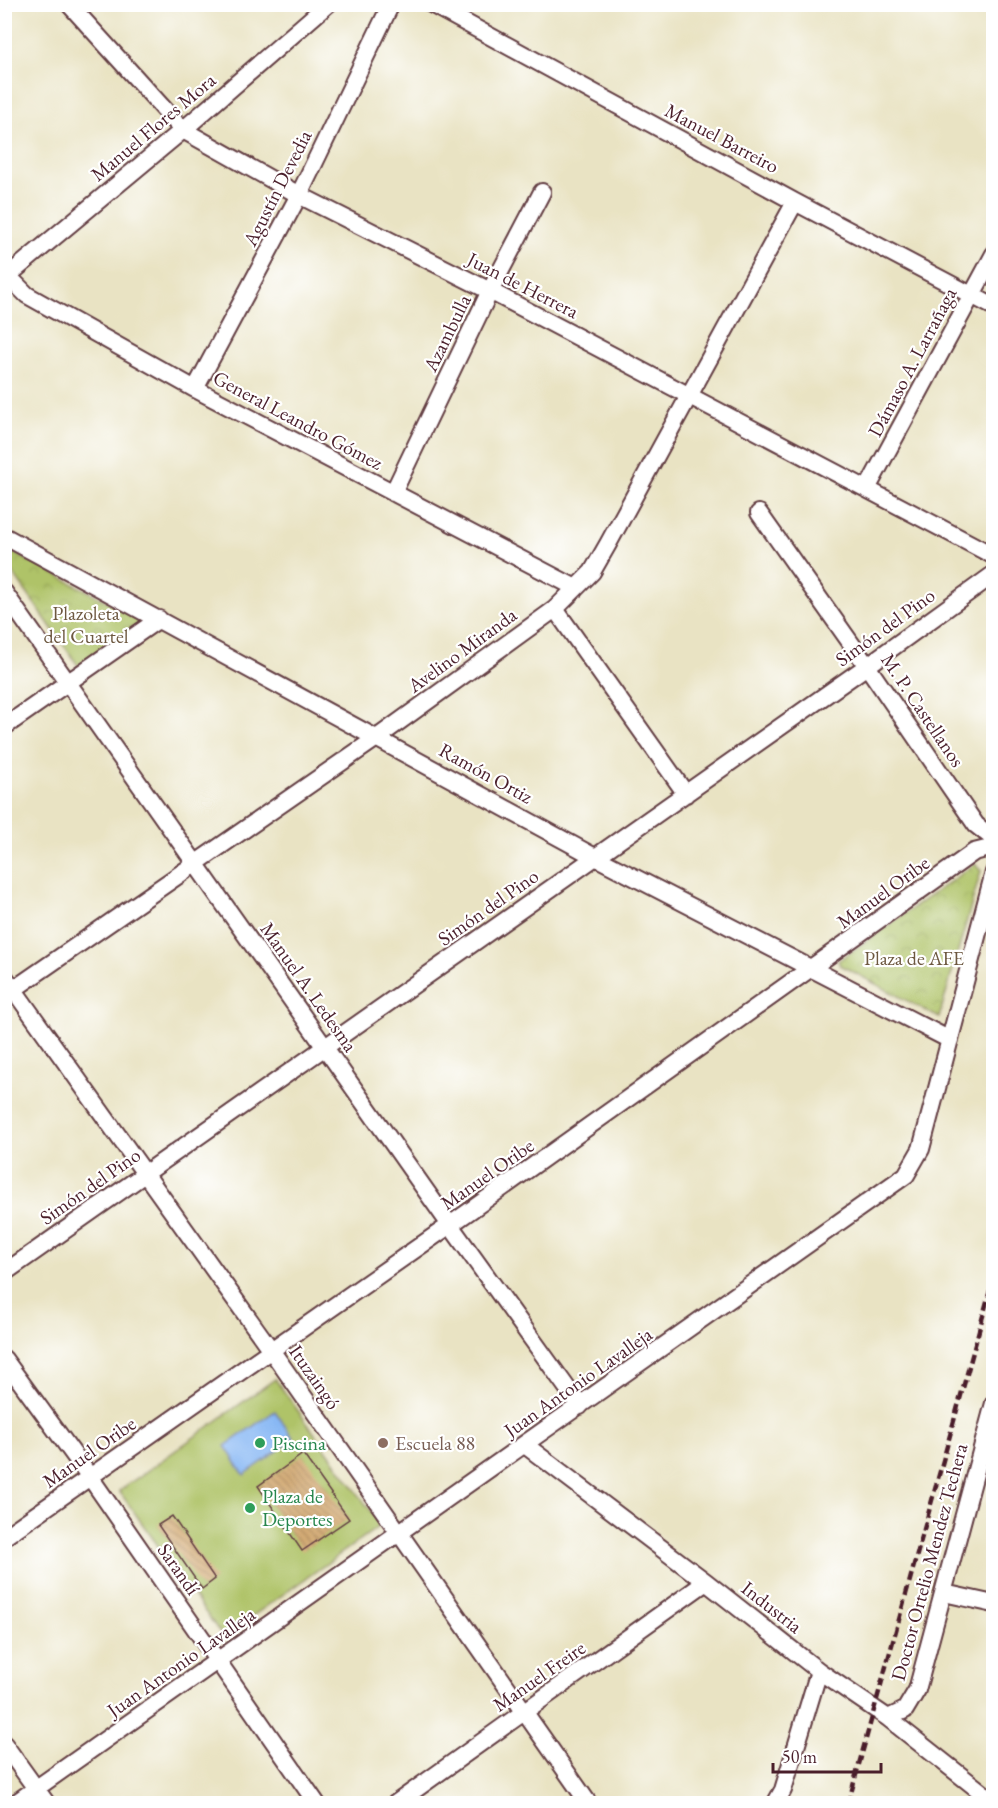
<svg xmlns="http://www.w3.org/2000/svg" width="998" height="1808" viewBox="0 0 998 1808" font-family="'EB Garamond',serif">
  <defs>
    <pattern id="park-crowns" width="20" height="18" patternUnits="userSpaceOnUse" patternTransform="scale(1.5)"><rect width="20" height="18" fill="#afc367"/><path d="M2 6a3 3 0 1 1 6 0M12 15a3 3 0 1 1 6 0" fill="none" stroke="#98a75a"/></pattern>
    <pattern id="building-back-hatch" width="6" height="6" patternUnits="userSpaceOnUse" patternTransform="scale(1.5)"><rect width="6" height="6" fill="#d3aa73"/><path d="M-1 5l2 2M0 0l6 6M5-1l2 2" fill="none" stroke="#ad8a5f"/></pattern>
  </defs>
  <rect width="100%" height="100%" fill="#fff"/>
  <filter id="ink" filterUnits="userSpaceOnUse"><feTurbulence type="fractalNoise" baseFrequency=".0167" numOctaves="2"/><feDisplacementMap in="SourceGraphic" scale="12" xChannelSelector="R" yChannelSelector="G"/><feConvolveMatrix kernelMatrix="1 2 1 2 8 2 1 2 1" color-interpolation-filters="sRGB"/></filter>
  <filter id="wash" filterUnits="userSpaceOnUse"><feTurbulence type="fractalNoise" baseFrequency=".008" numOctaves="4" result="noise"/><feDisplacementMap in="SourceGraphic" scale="24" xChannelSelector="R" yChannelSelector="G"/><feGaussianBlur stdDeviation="1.35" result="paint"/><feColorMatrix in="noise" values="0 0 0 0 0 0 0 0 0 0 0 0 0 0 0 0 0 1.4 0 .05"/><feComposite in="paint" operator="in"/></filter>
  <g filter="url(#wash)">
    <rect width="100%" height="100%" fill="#e9e3c3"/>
    <!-- grass -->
    <path fill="#afc367" stroke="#7c7149" stroke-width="1.5" d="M275 1379 381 1525 223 1637 119 1491Z"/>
    <!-- park -->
    <path fill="url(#park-crowns)" stroke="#7c7149" stroke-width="1.5" d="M4 548 144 620 79 667 5 562Z
      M975 864 981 871 939 1018 840 965 838 961Z"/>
    <!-- water -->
    <path fill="#88b8f4" stroke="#696c90" stroke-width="1.5" d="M275 1411 294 1439 244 1475 225 1446Z"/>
    <g id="blocks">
      <!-- building -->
      <path fill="url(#building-back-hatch)" d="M303 1454 349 1519 302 1551 258 1486Z
        M172 1516 215 1579 202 1589 158 1525Z"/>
    </g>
  </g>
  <g filter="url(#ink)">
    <use href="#blocks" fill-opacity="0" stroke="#623c42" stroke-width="1.5"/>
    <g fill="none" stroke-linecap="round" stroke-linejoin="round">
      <defs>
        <path id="minor" d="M69 4 183 130 299 195 490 291 994 556
          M431 4 795 202 994 307
          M8 276 27 295 195 389 576 588
          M4 279 183 130 328 4
          M195 389 299 195 391 4
          M867 489 994 254
          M393 493 490 291 542 192
          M759 513 867 666 976 825 994 839
          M4 536 595 857 950 1040
          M4 592 450 1225 580 1406
          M555 609 686 794
          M4 727 159 619
          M4 976 271 1350 589 1804
          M4 996 378 737 555 609 592 572 608 544 795 202
          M4 1273 867 666 994 574
          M4 1359 90 1477 317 1804
          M525 1445 706 1582 819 1671 888 1718 994 1802
          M4 1537 450 1225 974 852 994 847
          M944 1593 994 1604
          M888 1718 905 1710 917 1690 994 1403
          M4 1744 47 1804
          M14 1804 906 1175 921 1149 994 872
          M395 1804 706 1582
          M775 1804 783 1790 819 1671"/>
      </defs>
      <!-- minor casing -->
      <use href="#minor" stroke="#623c42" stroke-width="20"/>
      <!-- minor -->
      <use href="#minor" stroke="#fff" stroke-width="16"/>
      <!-- rail -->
      <path stroke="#4a1f2b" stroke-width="4.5" stroke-dasharray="9 4.5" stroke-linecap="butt" d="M848 1804 994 1276"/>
    </g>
  </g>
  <!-- markers -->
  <g fill="#2e9e5b" stroke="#fff" stroke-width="2">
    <circle cx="260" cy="1443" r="6"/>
    <circle cx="250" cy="1508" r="6"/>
  </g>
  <circle fill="#8d6e63" stroke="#fff" stroke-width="2" cx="383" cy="1443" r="6"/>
  <g text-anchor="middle" stroke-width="4.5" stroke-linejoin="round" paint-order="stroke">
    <!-- street labels -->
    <g font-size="20" fill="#4a1f2b" stroke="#fff">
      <text transform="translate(153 127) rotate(-40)" y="7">Manuel Flores Mora</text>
      <text transform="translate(722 138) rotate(28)" y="7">Manuel Barreiro</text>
      <text transform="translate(277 188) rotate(-63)" y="7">Agustín Devedia</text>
      <text transform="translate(523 285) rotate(27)" y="7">Juan de Herrera</text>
      <text transform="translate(447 333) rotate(-64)" y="7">Azambulla</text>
      <text transform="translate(912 362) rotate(-62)" y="7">Dámaso A. Larrañaga</text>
      <text transform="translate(298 420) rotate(28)" y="7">General Leandro Gómez</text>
      <text transform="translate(885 627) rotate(-36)" y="7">Simón del Pino</text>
      <text transform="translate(462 650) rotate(-36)" y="7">Avelino Miranda</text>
      <text transform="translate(923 710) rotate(56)" y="7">M. P. Castellanos</text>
      <text transform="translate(486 773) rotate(29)" y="7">Ramón Ortiz</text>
      <text transform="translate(883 892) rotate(-36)" y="7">Manuel Oribe</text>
      <text transform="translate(488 907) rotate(-35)" y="7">Simón del Pino</text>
      <text transform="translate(309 987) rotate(55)" y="7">Manuel A. Ledesma</text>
      <text transform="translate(487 1174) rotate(-35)" y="7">Manuel Oribe</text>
      <text transform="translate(90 1186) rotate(-35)" y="7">Simón del Pino</text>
      <text transform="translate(315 1377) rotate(55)" y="7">Ituzaingó</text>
      <text transform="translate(578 1382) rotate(-35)" y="7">Juan Antonio Lavalleja</text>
      <text transform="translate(89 1452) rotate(-35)" y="7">Manuel Oribe</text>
      <text transform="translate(929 1562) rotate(-75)" y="7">Doctor Ortelio Mendez Techera</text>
      <text transform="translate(179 1569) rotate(55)" y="7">Sarandí</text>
      <text transform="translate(772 1607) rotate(38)" y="7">Industria</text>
      <text transform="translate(181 1662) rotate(-35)" y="7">Juan Antonio Lavalleja</text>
      <text transform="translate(539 1676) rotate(-35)" y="7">Manuel Freire</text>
    </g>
    <!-- park labels -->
    <g font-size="20" fill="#6d5840" stroke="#fff">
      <text x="86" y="620">Plazoleta<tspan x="86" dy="23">del Cuartel</tspan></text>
      <text x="914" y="965">Plaza de AFE</text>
    </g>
    <!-- leisure labels -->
    <g font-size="20" fill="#27864d" stroke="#fff" text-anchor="start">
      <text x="272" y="1450">Piscina</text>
      <text x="262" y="1503">Plaza de<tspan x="262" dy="23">Deportes</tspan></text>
    </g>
    <!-- education labels -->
    <g font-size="20" fill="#785e54" stroke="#fff" text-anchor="start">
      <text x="395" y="1450">Escuela 88</text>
    </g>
  </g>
  <!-- margin -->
  <rect width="998" height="1808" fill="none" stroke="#fff" stroke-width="24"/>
  <!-- scale -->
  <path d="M773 1763v9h108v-9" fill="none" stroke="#4a1f2b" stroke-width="3"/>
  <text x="782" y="1763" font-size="18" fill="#4a1f2b" stroke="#ffffff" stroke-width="4.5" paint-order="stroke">50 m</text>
</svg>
